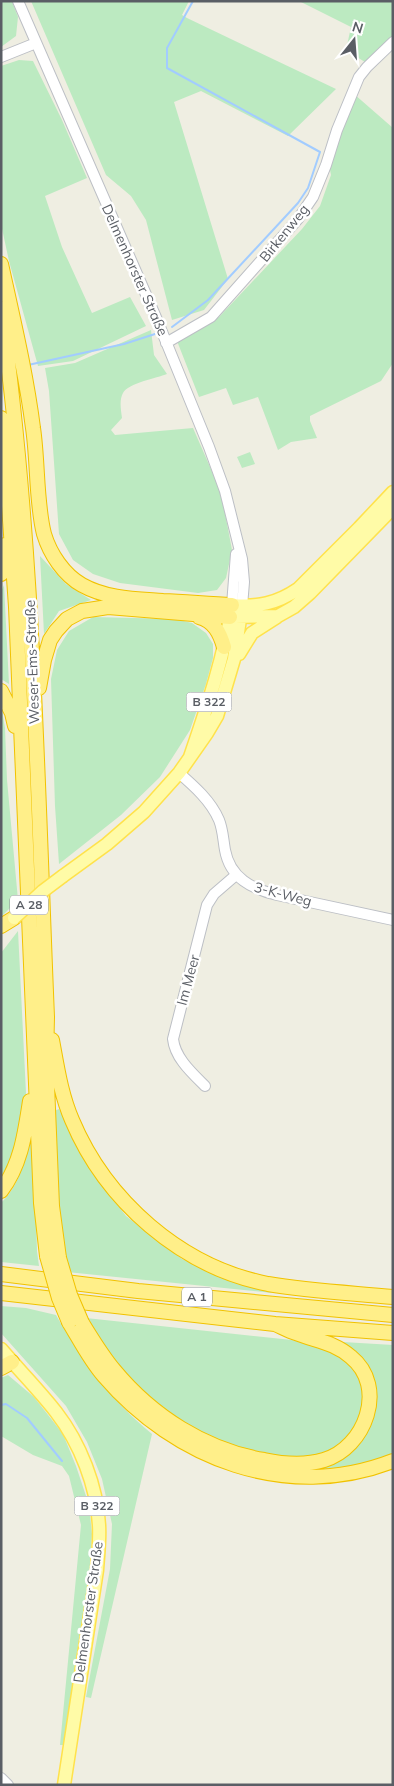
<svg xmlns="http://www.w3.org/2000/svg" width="394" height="1786" viewBox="0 0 394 1786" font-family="Mulish,sans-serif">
  <rect width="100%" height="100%" fill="#efeee2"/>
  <!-- green -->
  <path fill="#bceac1" d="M1 1H12L18 17 16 36 1 47Z
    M31 1H189L182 15 187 18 336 89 288 136 201 91 174 102 228 279 204 310 172 320 146 220 131 196 106 175Z
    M299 1H393V39L368 64 346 50 351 27Z
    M19 60 33 61 62 120 87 178 45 196 62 247 92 313 130 297 146 326 73 361 38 366 9 261 1 224V66Z
    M354 94 393 128V363L381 381 310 416V421L317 438 291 442 278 450 258 397 233 405 226 388 199 397 177 341 185 335 219 317 302 229 320 206 331 175 328 160Z
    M151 330 154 355 167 374C157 378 128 383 123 393 119 400 121 410 122 418L111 430 115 435 193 428 221 492 232 550 226 578 217 590 198 593 120 583 93 574 73 560 59 534 49 391 45 368 75 363Z
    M250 452 255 464 242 468 237 457Z
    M40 556 66 584 91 600 59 611 44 634Z
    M4 585 9 684 1 679V592Z
    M93 617 175 619 192 623 206 633 213 644V658L206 684 190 730 160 777 121 815 59 864 55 806 51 679 57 650 69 631Z
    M1 704 5 728 7 780 18 900 1 917Z
    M18 931 26 1093 24 1120 19 1146 1 1182V953Z
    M59 1109 88 1166 126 1216 182 1259 273 1293 67 1272 58 1213 54 1111Z
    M33 1117 37 1251 39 1266 1 1262V1203C24 1181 28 1147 33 1117Z
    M1 1306 26 1308 56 1315C83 1362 111 1400 152 1434L91 1698 86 1697 110 1569 112 1524 102 1479 87 1442 66 1406 1 1333Z
    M86 1318 292 1340 318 1344 336 1351 354 1366 365 1389 363 1418 351 1437 326 1455 292 1460 256 1454 190 1430 149 1399 113 1361Z
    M343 1342 393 1345V1453L364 1465 306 1471 359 1442 366 1364Z
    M8 1375 34 1397 63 1434 76 1466 89 1505 92 1534 89 1581 64 1745H60L81 1525 69 1476 62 1466 33 1455 1 1436V1378Z"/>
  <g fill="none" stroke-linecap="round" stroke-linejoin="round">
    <!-- stream -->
    <path stroke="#a2ccff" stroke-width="2" d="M172 327 208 300 298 203 308 188 320 152 167 68V48L193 1
      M28 365 124 344 155 334
      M1 1405 6 1404 27 1418 62 1461"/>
    <defs>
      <path id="minor" d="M18 1 158 322 209 447 225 491 242 559 244 582 242 606
        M1 57 36 43
        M166 343 211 317 298 219 313 197 326 165 337 130 359 77 367 67 393 42
        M232 605 236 554
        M179 773C194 786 211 801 219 820 223 830 223 839 225 850 230 878 252 889 277 895L393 920
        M205 1086C192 1073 175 1058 173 1039L207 905 214 894 236 875
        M1 1778 8 1785"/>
      <path id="major" d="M235 617 278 616 294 607 310 593 393 508
        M239 654 252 633 277 617
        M190 757C207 707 224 658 232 605 258 607 276 604 298 589L359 528 393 492
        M63 876 107 844 144 812 179 773 207 733 217 716 234 659 242 606
        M1 1349C19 1370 39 1390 56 1412 80 1443 97 1486 99 1525 100 1540 98 1555 97 1570L64 1785"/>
      <path id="highway" d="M1 264C13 319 26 373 33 428 38 461 36 503 44 534 50 554 64 575 82 585 107 599 136 599 163 601 186 602 209 604 232 605
        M1 309C34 543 37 781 47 1017L46 1060 52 1206 59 1258
        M1 418 6 462 16 607 41 1203 47 1256
        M1 574 5 545
        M199 617C214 621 220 633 224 647
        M39 688 44 660 50 640 56 631 67 619 82 611 108 607 230 617
        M1 691 12 713 15 726
        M1 926 14 918
        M52 1040C57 1067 61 1095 72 1120 106 1201 181 1267 268 1284 309 1291 351 1293 393 1297
        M1 1191C21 1165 25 1133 30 1101
        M1 1274 138 1291 393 1315
        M1 1293 275 1324 393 1333
        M69 1322C80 1340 90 1360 104 1376 175 1459 287 1502 393 1461
        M82 1323C92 1339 102 1356 114 1370 152 1416 205 1450 264 1460 283 1464 304 1466 324 1460 365 1448 388 1387 351 1357 334 1342 316 1341 296 1333 289 1331 282 1327 275 1324
        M1 1368 12 1362"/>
    </defs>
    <!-- minor casing -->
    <use href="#minor" stroke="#bcbfc5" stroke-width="12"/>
    <!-- major casing -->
    <use href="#major" stroke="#ffe24b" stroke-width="15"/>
    <!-- highway casing -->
    <use href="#highway" stroke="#f1c200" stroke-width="16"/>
    <!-- minor -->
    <use href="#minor" stroke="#fff" stroke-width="10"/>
    <!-- major -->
    <use href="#major" stroke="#fffba7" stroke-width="12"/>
    <!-- highway -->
    <use href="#highway" stroke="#ffef89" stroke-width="14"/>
    <defs>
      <path id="major-bridge" d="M14 918 43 891 63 876"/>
      <path id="highway-bridge" d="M47 1256 59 1298 69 1322
        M59 1258 70 1295 82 1323"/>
    </defs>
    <!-- major-bridge casing -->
    <use href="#major-bridge" stroke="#ffe24b" stroke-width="15" stroke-linecap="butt"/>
    <!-- highway-bridge casing -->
    <use href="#highway-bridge" stroke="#f1c200" stroke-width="16" stroke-linecap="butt"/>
    <!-- major-bridge -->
    <use href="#major-bridge" stroke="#fffba7" stroke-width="12"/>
    <!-- highway-bridge -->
    <use href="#highway-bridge" stroke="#ffef89" stroke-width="14"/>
  </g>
  <g text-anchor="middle" stroke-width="5" stroke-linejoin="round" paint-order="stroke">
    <!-- shield labels -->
    <g fill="#fff" stroke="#8c8e93" stroke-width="1">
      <rect x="186.5" y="692.5" width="45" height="19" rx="4"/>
      <rect x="10" y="895.5" width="38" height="19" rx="4"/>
      <rect x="182" y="1287.5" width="30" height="19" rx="4"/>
      <rect x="74.5" y="1496.5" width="45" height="19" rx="4"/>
    </g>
    <g font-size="12" font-weight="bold" fill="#5a5e65">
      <text x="209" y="706">B 322</text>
      <text x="29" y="909">A 28</text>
      <text x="197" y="1301">A 1</text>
      <text x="97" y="1510">B 322</text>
    </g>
    <!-- street labels -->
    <g font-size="14" fill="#5a5e65" stroke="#fff">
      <text transform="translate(284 233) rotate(-51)" y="5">Birkenweg</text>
      <text transform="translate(135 270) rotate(66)" y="5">Delmenhorster Straße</text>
      <text transform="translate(32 662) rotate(-92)" y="5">Weser-Ems-Straße</text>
      <text transform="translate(283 894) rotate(15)" y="5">3-K-Weg</text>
      <text transform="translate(188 980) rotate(-75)" y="5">Im Meer</text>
      <text transform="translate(88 1612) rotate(-82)" y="5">Delmenhorster Straße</text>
    </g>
  </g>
  <!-- border -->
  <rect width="394" height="1786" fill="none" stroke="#5a5e65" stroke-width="5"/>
  <!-- north arrow -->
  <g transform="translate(354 40) rotate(17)" stroke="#ffffff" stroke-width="4" paint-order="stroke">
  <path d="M0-4L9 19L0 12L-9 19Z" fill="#5a5e65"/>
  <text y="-8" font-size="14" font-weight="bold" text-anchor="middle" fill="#5a5e65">N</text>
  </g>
</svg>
